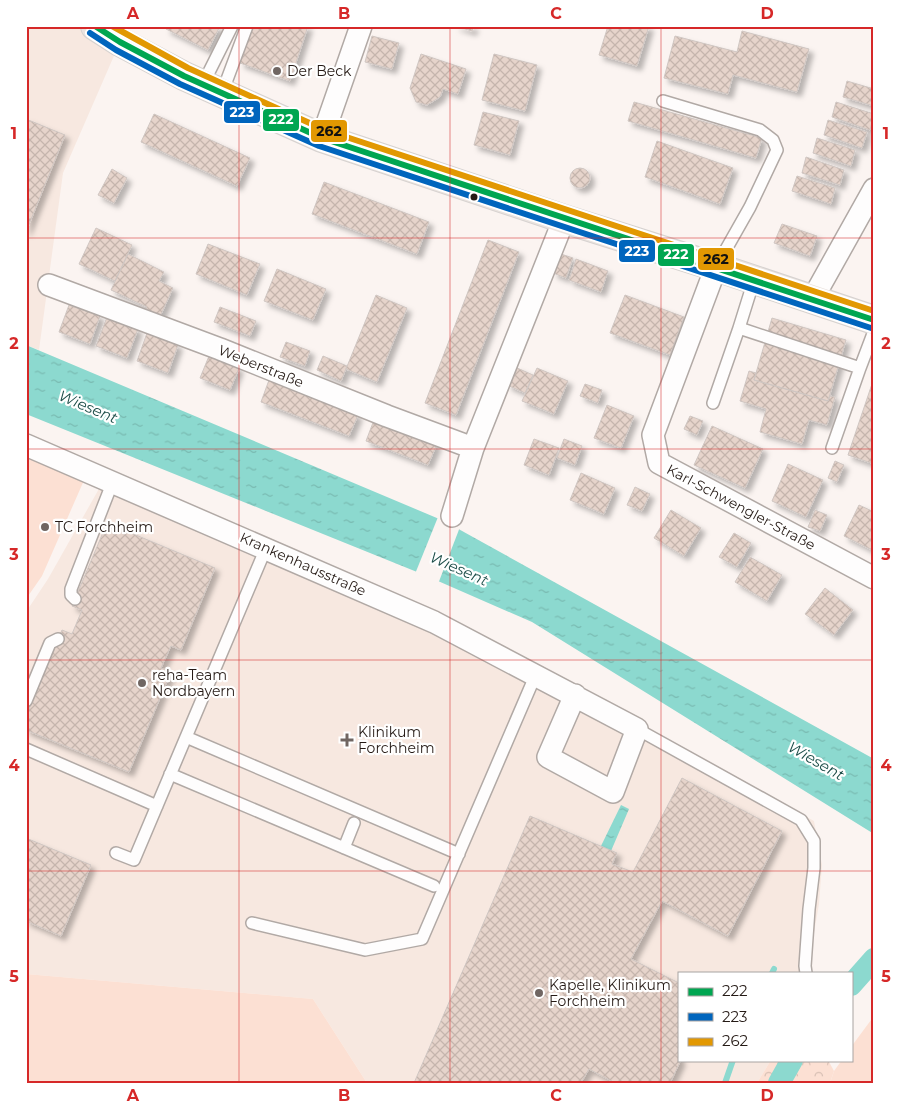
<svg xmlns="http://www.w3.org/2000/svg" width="900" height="1109" viewBox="0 0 900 1109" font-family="Montserrat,sans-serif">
  <defs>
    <pattern id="forest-crowns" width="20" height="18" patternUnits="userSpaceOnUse" patternTransform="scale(1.25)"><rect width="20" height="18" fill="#fce0d3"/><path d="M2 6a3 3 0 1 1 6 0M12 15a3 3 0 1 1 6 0" fill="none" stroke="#d8c0b4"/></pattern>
    <pattern id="water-ripples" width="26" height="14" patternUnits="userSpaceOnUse" patternTransform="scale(1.25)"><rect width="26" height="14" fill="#8cd9cf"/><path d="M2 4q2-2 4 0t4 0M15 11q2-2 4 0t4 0" fill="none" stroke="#79bab1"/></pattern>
    <pattern id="building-cross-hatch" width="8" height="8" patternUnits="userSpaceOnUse" patternTransform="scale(1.25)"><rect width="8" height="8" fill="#e6d4cb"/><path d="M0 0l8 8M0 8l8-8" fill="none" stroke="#c5b5ad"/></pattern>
    <filter id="shadow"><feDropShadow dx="4.5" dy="4.5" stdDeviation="2.5" flood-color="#0004"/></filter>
  </defs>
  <rect width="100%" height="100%" fill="#fbf4f1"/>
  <!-- built -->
  <path fill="#f7e8e0" d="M26 26H96L120 42 63 173 39 350 26 345Z
    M100 487 520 659 814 821 822 865 819 904 807 973H679V1060H771L757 1083H367L313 999 26 974V612L48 579Z"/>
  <!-- green -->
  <path fill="#fce0d3" d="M26 453 85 478 42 576 26 599Z
    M26 974 313 999 367 1083H26Z
    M874 1016V1083H830L834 1071 842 1060H851V1047Z"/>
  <!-- forest -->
  <path fill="url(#forest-crowns)" d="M771 1060H828L834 1071 830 1083H757Z"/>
  <!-- water -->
  <path fill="url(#water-ripples)" d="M26 345 444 521 874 759V834L532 622 422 574 26 414Z
    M621 805 629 809 611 851 601 846Z"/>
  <!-- pier -->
  <path fill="#fbf4f1" d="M438 517 460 527 438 584 415 574Z"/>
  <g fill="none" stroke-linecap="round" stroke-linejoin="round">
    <!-- stream -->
    <path stroke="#8cd9cf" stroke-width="6" d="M772 973 774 969
      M725 1083 733 1060"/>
    <!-- canal -->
    <path stroke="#8cd9cf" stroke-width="22" d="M851 985 874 959
      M779 1083 792 1060"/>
  </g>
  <!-- building -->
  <path fill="url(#building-cross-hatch)" stroke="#cfc6c2" filter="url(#shadow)" d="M167 26H220L208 50 166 29Z
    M253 26H308L290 81 240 63Z
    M455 26H474L472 31Z
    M608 26H649L637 66 599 55Z
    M742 31 809 49 797 92 733 75 728 94 664 78 675 36 737 52Z
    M372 36 399 43 392 69 365 62Z
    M421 54 466 69 458 94 443 89 440 97 427 105 416 102 410 88Z
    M494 54 537 65 525 111 482 100Z
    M847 81 874 89V106L843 97Z
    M634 102 762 138 756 158 628 121Z
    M836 102 874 114 870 130 832 117Z
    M483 112 519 121 510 155 474 145Z
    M154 114 250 158 237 186 141 142Z
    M26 119 65 135 26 232Z
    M828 120 867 132 862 148 824 135Z
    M817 138 855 150 851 166 813 153Z
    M657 141 733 168 720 204 645 177Z
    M806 157 844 170 840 185 802 173Z
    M570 178a10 10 0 1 1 20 0a10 10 0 1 1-20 0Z
    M112 169 127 178 114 203 98 195Z
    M797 176 835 188 831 204 792 191Z
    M324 182 429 222 417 254 312 214Z
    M782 224 817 236 810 256 774 243Z
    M96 228 132 245 115 281 79 264Z
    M488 240 519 252 456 415 425 403Z
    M208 244 260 264 247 295 196 274Z
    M128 254 164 272 159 281 173 288 158 321 143 314 147 307 111 290Z
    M561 254 573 258 566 278 553 273Z
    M576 259 608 271 601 292 569 280Z
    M277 269 326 289 313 320 264 301Z
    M376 295 407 308 377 382 346 369Z
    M625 295 684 317 670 355 610 333Z
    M69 305 100 316 90 344 59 332Z
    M220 307 256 321 250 336 214 322Z
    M107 317 138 329 127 358 96 346Z
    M772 318 846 340 828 401 754 380Z
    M147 333 178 345 168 373 137 361Z
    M286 342 310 351 305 366 280 357Z
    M209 356 239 368 230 390 200 378Z
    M323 356 347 366 341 381 317 370Z
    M515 367 533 375 525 393 507 385Z
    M537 368 568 381 554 414 522 401Z
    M749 371 756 373 754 380 828 401 830 396 835 397 827 425 809 420 802 444 760 432 766 409 740 401Z
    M874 378V464L848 455Z
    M269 380 358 415 349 436 261 402Z
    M585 384 602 390 598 403 580 396Z
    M607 405 634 416 621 448 594 438Z
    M690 416 703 421 697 435 684 429Z
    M374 420 437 444 428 465 366 441Z
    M712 426 763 449 745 488 694 465Z
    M534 439 559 448 549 475 524 465Z
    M564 439 582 446 575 465 557 458Z
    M835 461 844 465 837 482 828 478Z
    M788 464 823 480 806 517 772 501Z
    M581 473 615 488 604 514 570 500Z
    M635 487 650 494 642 511 627 505Z
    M859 505 874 512V551L844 536Z
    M671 510 701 528 684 556 654 538Z
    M815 510 827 515 820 531 808 527Z
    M107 523 215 568 181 650 171 646 161 668 171 672 129 772 26 730V716L62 630 72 634 82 610 72 606Z
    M734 533 751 543 737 567 719 557Z
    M750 557 782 575 767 601 735 582Z
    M825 588 853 610 834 635 805 614Z
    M682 778 782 831 728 936 662 901 631 959 679 983V1060H681L670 1083H615L589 1069 581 1083H414L530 816 617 853 612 864 633 872Z
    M26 838 91 865 61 936 26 921Z"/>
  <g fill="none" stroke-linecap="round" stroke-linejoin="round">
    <defs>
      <path id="service" d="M203 84 232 26
        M222 93 247 26
        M663 101 760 130 773 140 777 150 750 207 716 267
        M754 280 739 328 860 368 874 331
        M713 403 739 328
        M832 448 860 368
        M75 599 71 595V589L113 481
        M26 701 50 643 58 639
        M637 729 801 820 814 841V868L809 909 805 966 806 973
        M186 737 459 854
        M26 749 157 806
        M170 774 434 886
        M344 848 354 823
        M116 853 134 860 266 548
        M252 923 365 950 422 939 536 674"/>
      <path id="minor" d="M322 138 361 26
        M716 267 653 435 659 463 874 578
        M49 285 220 349 387 416 473 448
        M812 300 874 189
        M26 445 434 622 637 729 613 792 548 757 575 695
        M452 516 473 448 564 219"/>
      <path id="primary" d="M95 26 120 42 184 76 322 138 564 219 716 267 874 320"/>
    </defs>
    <!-- service casing -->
    <use href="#service" stroke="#b1a9a5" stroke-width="14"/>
    <!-- minor casing -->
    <use href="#minor" stroke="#b1a9a5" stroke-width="24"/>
    <!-- primary casing -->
    <use href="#primary" stroke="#d6d2d0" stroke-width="30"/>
    <!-- service -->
    <use href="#service" stroke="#fefdfd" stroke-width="11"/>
    <!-- minor -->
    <use href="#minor" stroke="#fefdfd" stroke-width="21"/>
    <!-- primary -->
    <use href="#primary" stroke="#eae3df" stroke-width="28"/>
    <defs>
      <path id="bus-1" d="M95 26 120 42 184 76 322 138 874 320"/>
      <path id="bus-2" d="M90 33 116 50 180 84 319 146 871 328"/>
      <path id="bus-3" d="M112 26 188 68 325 130 874 311"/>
    </defs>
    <!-- bus-1 casing -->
    <use href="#bus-1" stroke="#fff" stroke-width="10"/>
    <!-- bus-2 casing -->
    <use href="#bus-2" stroke="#fff" stroke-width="10"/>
    <!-- bus-3 casing -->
    <use href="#bus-3" stroke="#fff" stroke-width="10"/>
    <!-- bus-1 -->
    <use href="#bus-1" stroke="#00a651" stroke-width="6"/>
    <!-- bus-2 -->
    <use href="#bus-2" stroke="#0065bd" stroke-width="6"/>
    <!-- bus-3 -->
    <use href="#bus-3" stroke="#e29802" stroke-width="6"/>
  </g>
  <!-- grid -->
  <path fill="none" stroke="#d62828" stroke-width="1" stroke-opacity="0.55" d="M239 26V1083M450 26V1083M661 26V1083M26 238H874M26 449H874M26 660H874M26 871H874"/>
  <!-- markers -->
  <g fill="#706662" stroke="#fff" stroke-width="2">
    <circle cx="277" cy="71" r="5"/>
    <circle cx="45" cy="527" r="5"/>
    <circle cx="142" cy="683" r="5"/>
    <path d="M344.5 732.5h5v5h5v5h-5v5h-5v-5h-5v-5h5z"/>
    <circle cx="539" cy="993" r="5"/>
  </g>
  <circle fill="#251a15" stroke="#fff" stroke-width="2" cx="474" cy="197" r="4.5"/>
  <g text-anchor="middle" stroke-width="4.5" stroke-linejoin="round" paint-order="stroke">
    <!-- poi labels -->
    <g font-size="14" fill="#251a15" stroke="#fff" text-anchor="start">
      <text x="287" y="76">Der Beck</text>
      <text x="55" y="532">TC Forchheim</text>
      <text x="152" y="680">reha-Team<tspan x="152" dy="16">Nordbayern</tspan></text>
      <text x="358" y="737">Klinikum<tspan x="358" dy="16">Forchheim</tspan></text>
      <text x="549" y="990">Kapelle, Klinikum<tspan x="549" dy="16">Forchheim</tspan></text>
    </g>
    <!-- street labels -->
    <g font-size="14" fill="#251a15" stroke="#fff">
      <text transform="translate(261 366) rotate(22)" y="5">Weberstraße</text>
      <text transform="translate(741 507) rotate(28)" y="5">Karl-Schwengler-Straße</text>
      <text transform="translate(303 564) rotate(24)" y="5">Krankenhausstraße</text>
    </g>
    <!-- water labels -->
    <g font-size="15" font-style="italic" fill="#1d4e49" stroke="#fff">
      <text transform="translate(88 407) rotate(23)" y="5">Wiesent</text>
      <text transform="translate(459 569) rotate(24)" y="5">Wiesent</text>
      <text transform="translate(816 761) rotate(30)" y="5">Wiesent</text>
    </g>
  </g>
  <g stroke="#fff" stroke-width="2">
    <rect x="223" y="100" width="38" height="24" rx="5" fill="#0065bd"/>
    <rect x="262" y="108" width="38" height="24" rx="5" fill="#00a651"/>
    <rect x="310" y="119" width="38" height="24" rx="5" fill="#e29802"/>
    <rect x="618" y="239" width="38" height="24" rx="5" fill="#0065bd"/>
    <rect x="657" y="243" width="38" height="24" rx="5" fill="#00a651"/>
    <rect x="697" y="247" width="38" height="24" rx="5" fill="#e29802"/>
  </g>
  <g font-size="14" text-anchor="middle" font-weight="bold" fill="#fff">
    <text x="242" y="117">223</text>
    <text x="281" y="124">222</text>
    <text x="637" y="256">223</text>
    <text x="676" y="259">222</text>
  </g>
  <g font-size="14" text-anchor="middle" font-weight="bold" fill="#111">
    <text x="329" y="136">262</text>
    <text x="716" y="264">262</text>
  </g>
  <!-- border -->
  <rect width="900" height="1109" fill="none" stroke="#ffffff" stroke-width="55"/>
  <!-- legend -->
  <rect x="678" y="972" width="175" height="90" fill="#ffffff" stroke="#a8a3a1"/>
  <rect x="688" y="988" width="25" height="8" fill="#00a651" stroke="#a8a3a1"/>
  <text x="722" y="996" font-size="15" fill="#251a15">222</text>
  <rect x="688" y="1013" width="25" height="8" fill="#0065bd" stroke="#a8a3a1"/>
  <text x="722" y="1022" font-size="15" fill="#251a15">223</text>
  <rect x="688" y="1038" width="25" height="8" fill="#e29802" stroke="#a8a3a1"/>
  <text x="722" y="1046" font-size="15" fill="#251a15">262</text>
  <rect x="28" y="28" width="844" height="1054" fill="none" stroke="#d62828" stroke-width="2"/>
  <g font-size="16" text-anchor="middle" font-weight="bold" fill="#d62828">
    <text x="133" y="19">A</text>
    <text x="344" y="19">B</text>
    <text x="556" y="19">C</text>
    <text x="767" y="19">D</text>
    <text x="14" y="139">1</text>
    <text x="886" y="139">1</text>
    <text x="14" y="349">2</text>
    <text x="886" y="349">2</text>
    <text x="14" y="560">3</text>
    <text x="886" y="560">3</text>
    <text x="14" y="771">4</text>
    <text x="886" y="771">4</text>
    <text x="14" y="982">5</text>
    <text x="886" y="982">5</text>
    <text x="133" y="1101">A</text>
    <text x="344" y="1101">B</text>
    <text x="556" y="1101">C</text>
    <text x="767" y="1101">D</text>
  </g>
</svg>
